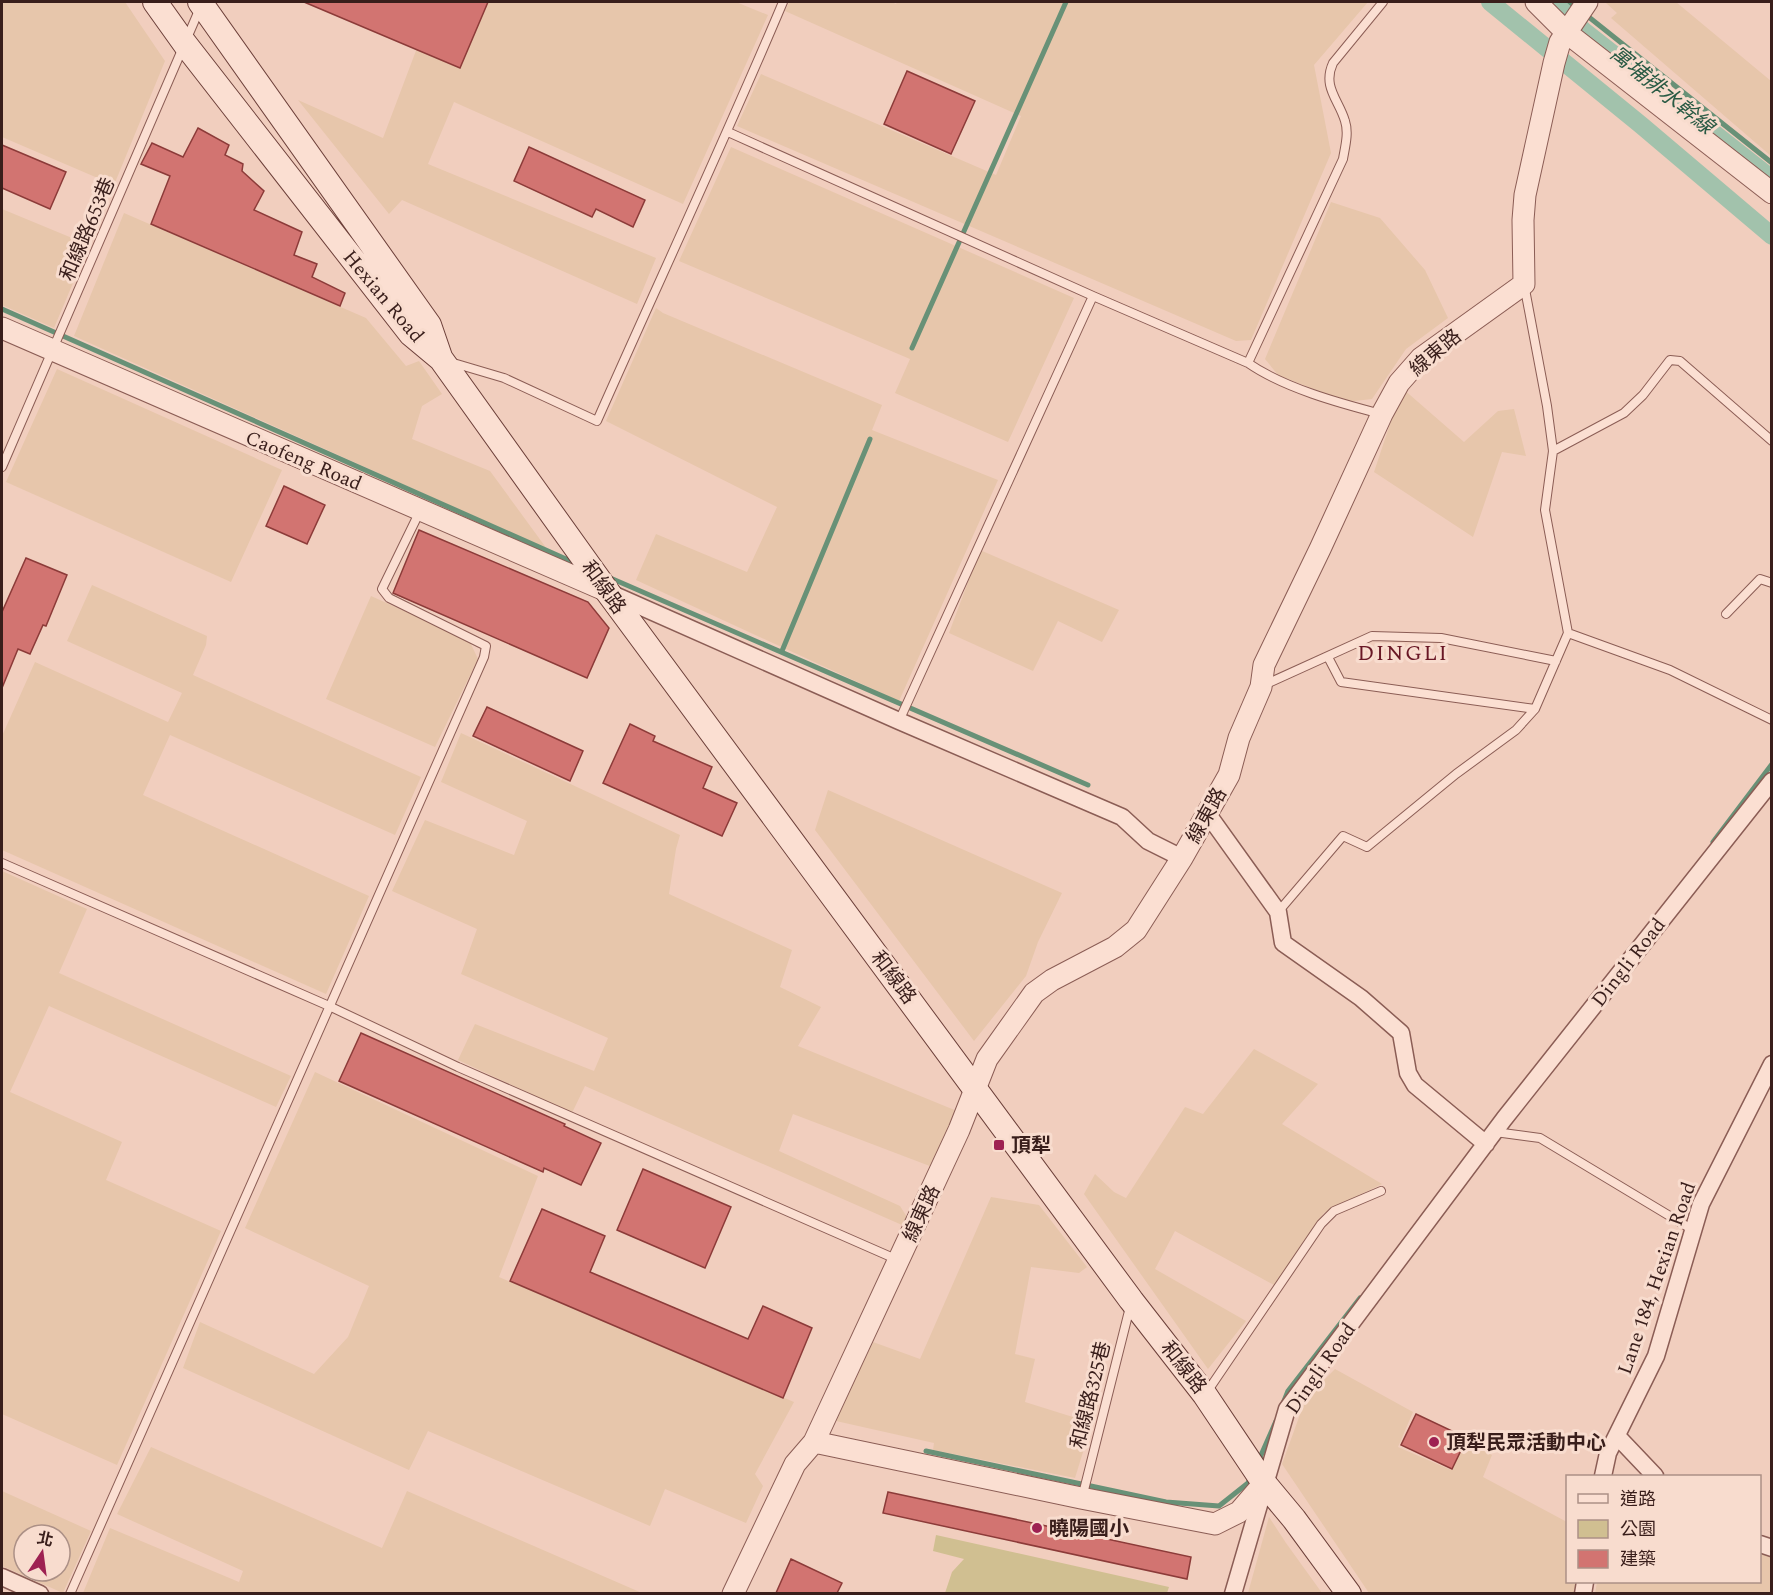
<svg xmlns="http://www.w3.org/2000/svg" width="1773" height="1595" viewBox="0 0 1773 1595" font-family="Spectral,'Noto Sans TC',serif">
  <rect width="100%" height="100%" fill="#f1cebe"/>
  <!-- farmland -->
  <path fill="#e7c6ab" fill-rule="evenodd" d="M2 2H125L165 61 114 185 2 137Z
    M309 2H736L768 15 683 204 454 102 428 164 656 258 637 304 402 200 389 214 298 100 383 138 417 48Z
    M789 2H891L896 4 897 2H1368L1314 65 1331 153 1251 340 1236 341 737 126 761 74 996 175 1021 116 785 11Z
    M1608 2H1676L1771 81V156L1611 18 1617 13 1606 3Z
    M731 147 1074 298 1008 442 895 393 910 359 679 261Z
    M1331 202 1380 218 1425 270 1448 318 1406 349 1372 399 1346 402 1278 375 1265 359Z
    M2 209 89 245 54 328 2 305Z
    M124 213 366 318 406 366 419 361 442 394 422 406 412 439 490 471 547 549 74 336Z
    M656 308 663 313 882 405 872 430 998 480 899 701 636 580 656 534 747 572 777 507 606 421Z
    M57 369 282 470 231 582 6 482Z
    M1402 388 1464 442 1498 411 1514 409 1526 456 1502 452 1473 537 1374 472Z
    M980 550 1119 610 1102 642 1058 621 1033 671 949 633Z
    M92 585 207 636 206 645 193 675 421 777 395 835 170 735 143 795 369 896 326 994 2 850V736L35 662 168 722 182 693 67 641Z
    M371 596 469 640 478 659 435 747 326 699Z
    M461 733 680 835 676 849 669 894 792 950 780 987 821 1007 798 1046 957 1111 935 1168 793 1114 779 1151 900 1206 907 1217 902 1225 585 1086 572 1113 458 1060 475 1024 594 1071 608 1038 461 974 477 929 392 891 425 820 514 855 527 821 441 782Z
    M828 790 1062 893 1038 942 1026 976 974 1041 815 830Z
    M2 871 87 909 59 973 291 1076 276 1107 49 1006 10 1092 122 1142 106 1180 221 1231 117 1465 2 1414V1104L3 1100 2 1099Z
    M1254 1049 1318 1084 1282 1124 1382 1184 1324 1213 1274 1285 1175 1231 1155 1269 1246 1321 1208 1369 1084 1194 1095 1174 1114 1192 1126 1198 1185 1107 1203 1114Z
    M315 1072 538 1176 499 1277 794 1402 755 1474 763 1486 746 1523 665 1489 650 1526 428 1431 409 1470 183 1368 200 1322 314 1374 348 1337 369 1286 245 1228Z
    M991 1197 1039 1205 1087 1267 1079 1273 1031 1267 1015 1354 1035 1359 1025 1402 1092 1423 1075 1478 933 1450 934 1443 836 1421 873 1342 920 1359Z
    M1335 1369 1413 1412 1398 1447 1451 1470 1464 1441 1492 1455 1483 1477 1567 1522 1568 1582H1576L1574 1593H1369L1282 1464 1306 1398Z
    M151 1447 382 1548 407 1491 642 1593H83L110 1528 239 1582 243 1571 117 1514Z
    M2 1491 91 1531 63 1593 2 1566ZM24 1535H60V1571H24Z
    M1269 1517 1286 1543 1322 1593H1248Z
    M1760 1544 1771 1548V1593L1595 1594 1597 1582H1760Z"/>
  <!-- green -->
  <path fill="#d0bf91" d="M936 1535 1169 1587 1167 1593H945L952 1572 964 1559 933 1551Z"/>
  <g fill="none" stroke-linecap="round" stroke-linejoin="round">
    <!-- stream -->
    <path stroke="#689177" stroke-width="5" d="M1569 2 1578 9
      M1585 14 1772 163
      M2 309 575 563
      M912 348 1066 2
      M608 577 1088 785
      M782 651 870 439
      M1713 842 1772 764
      M1284 1401 1288 1391 1360 1298
      M926 1451 1166 1502 1219 1506 1248 1483 1251 1476
      M1258 1462 1276 1421"/>
    <!-- canal -->
    <path stroke="#a2c2ac" stroke-width="18" d="M1490 2 1641 125 1772 236
      M1553 2 1584 31 1772 179"/>
  </g>
  <!-- building -->
  <path fill="#d27471" stroke="#8c3b39" stroke-width="1.5" d="M304 2H488L460 68Z
    M907 71 975 101 951 154 884 124Z
    M198 128 229 145 225 155 243 164 242 171 264 191 254 210 302 232 294 255 317 264 312 277 345 293 340 306 151 224 170 176 141 164 152 143 183 157Z
    M2 145 66 172 50 209 2 188Z
    M529 147 645 200 633 227 596 209 592 217 514 181Z
    M284 486 325 505 307 544 266 526Z
    M419 530 588 602 609 628 587 678 393 593Z
    M26 558 67 575 46 626 43 625 30 654 18 649 2 688V612Z
    M487 707 583 751 570 781 473 736Z
    M630 724 655 736 653 741 712 767 703 788 737 803 722 836 603 783Z
    M361 1033 565 1124 564 1126 601 1143 581 1185 544 1168 543 1172 339 1081Z
    M643 1169 731 1207 705 1268 617 1230Z
    M542 1209 605 1236 590 1272 748 1339 763 1306 812 1328 783 1398 510 1281Z
    M1416 1414 1467 1438 1452 1469 1401 1445Z
    M888 1492 1191 1557 1187 1579 883 1513Z
    M791 1559 842 1583 837 1593H776Z"/>
  <g fill="none" stroke-linecap="round" stroke-linejoin="round">
    <defs>
      <path id="service" d="M728 132 1093 296 1248 363 1343 159C1345 147 1349 133 1345 121 1339 100 1322 87 1333 63L1383 2
        M450 362 504 378 597 421C659 281 724 142 783 2
        M1248 363C1284 388 1339 403 1381 414
        M1553 451 1624 413 1643 395 1670 360 1680 361 1772 441
        M2 467 200 8
        M1726 614 1760 579 1772 583
        M1568 633 1670 670 1772 720
        M1328 657 1341 682 1535 709
        M1264 685 1372 636 1441 638 1556 661
        M899 721 1093 296
        M2 863 329 1006 458 1067 898 1260
        M1278 912 1343 836 1367 847 1456 774 1516 730 1535 709 1568 633 1545 510 1553 451 1547 406 1524 284
        M1495 1132 1540 1138 1693 1230
        M1207 1392 1321 1224 1334 1211 1381 1191
        M1082 1498 1130 1307
        M70 1594 484 657 486 646 389 598 382 589 420 511"/>
      <path id="minor" d="M610 593 899 721 1122 817 1148 841 1182 858
        M1207 813 1278 912 1283 943 1361 998 1401 1033 1408 1073 1415 1085 1486 1144
        M1617 1436 1655 1476
        M1603 1476 1608 1453 1656 1356 1701 1204 1772 1064
        M1760 1544 1772 1548
        M2 1577 40 1594
        M1233 1594 1287 1409 1504 1119 1772 781
        M1583 1594 1585 1582"/>
      <path id="tertiary" d="M1536 2 1567 33 1772 193
        M2 328 607 591
        M814 1442 1081 1498 1215 1524 1239 1512 1264 1483
        M733 1594 795 1464 814 1442 959 1130 987 1059 1034 993 1052 980 1115 947 1136 930 1182 858 1229 775 1239 738 1261 687 1264 665 1320 549 1382 414 1399 383 1421 358 1524 284 1523 220 1525 195 1554 63 1560 42 1587 2"/>
      <path id="secondary" d="M155 2 185 44 411 334 441 359 607 591 1131 1300 1205 1395 1264 1483 1294 1519 1349 1594
        M200 2 429 325 440 357"/>
    </defs>
    <!-- service casing -->
    <use href="#service" stroke="#8b5d55" stroke-width="10"/>
    <!-- minor casing -->
    <use href="#minor" stroke="#8b5d55" stroke-width="19"/>
    <!-- tertiary casing -->
    <use href="#tertiary" stroke="#8b5d55" stroke-width="23"/>
    <!-- secondary casing -->
    <use href="#secondary" stroke="#6c3f39" stroke-width="26"/>
    <!-- service -->
    <use href="#service" stroke="#fbdfd2" stroke-width="8"/>
    <!-- minor -->
    <use href="#minor" stroke="#fbdfd2" stroke-width="16"/>
    <!-- tertiary -->
    <use href="#tertiary" stroke="#fbdfd2" stroke-width="21"/>
    <!-- secondary -->
    <use href="#secondary" stroke="#fbdfd2" stroke-width="24"/>
  </g>
  <!-- markers -->
  <g fill="#9e2152" stroke="#f8dcce" stroke-width="2">
    <rect x="993" y="1139" width="12" height="12" rx="3"/>
    <circle cx="1434" cy="1442" r="6"/>
    <circle cx="1037" cy="1528" r="6"/>
  </g>
  <g text-anchor="middle" stroke-width="6" stroke-linejoin="round" paint-order="stroke">
    <!-- street labels -->
    <g font-size="20" fill="#391e1b" stroke="#f8dcce">
      <text transform="translate(87 229) rotate(-67)" y="7">和線路653巷</text>
      <text transform="translate(384 296) rotate(50)" y="7">Hexian Road</text>
      <text transform="translate(1435 352) rotate(-40)" y="7">線東路</text>
      <text transform="translate(304 460) rotate(23)" y="7">Caofeng Road</text>
      <text transform="translate(604 587) rotate(54)" y="7">和線路</text>
      <text transform="translate(1206 815) rotate(-61)" y="7">線東路</text>
      <text transform="translate(1628 962) rotate(-52)" y="7">Dingli Road</text>
      <text transform="translate(894 977) rotate(53)" y="7">和線路</text>
      <text transform="translate(921 1213) rotate(-65)" y="7">線東路</text>
      <text transform="translate(1656 1278) rotate(-71)" y="7">Lane 184, Hexian Road</text>
      <text transform="translate(1184 1367) rotate(52)" y="7">和線路</text>
      <text transform="translate(1320 1368) rotate(-55)" y="7">Dingli Road</text>
      <text transform="translate(1090 1395) rotate(-76)" y="7">和線路325巷</text>
    </g>
    <!-- poi labels -->
    <g font-size="20" font-weight="bold" fill="#391e1b" stroke="#f8dcce" text-anchor="start">
      <text x="1011" y="1152">頂犁</text>
      <text x="1446" y="1449">頂犁民眾活動中心</text>
      <text x="1049" y="1535">曉陽國小</text>
    </g>
    <!-- water labels -->
    <g font-size="21" font-style="italic" fill="#295a44" stroke="#f8dcce">
      <text transform="translate(1662 90) rotate(39)" y="7">寓埔排水幹線</text>
    </g>
    <!-- quarter labels -->
    <g font-size="22" letter-spacing="1.5" fill="#691725" stroke="#f8dcce">
      <text x="1403" y="660">DINGLI</text>
    </g>
  </g>
  <!-- border -->
  <rect width="1773" height="1595" fill="none" stroke="#391e1b" stroke-width="6"/>
  <!-- legend -->
  <rect x="1566" y="1475" width="195" height="108" fill="#f8dcce" stroke="#ac9086" stroke-width="1.5"/>
  <rect x="1578" y="1494" width="30" height="9" fill="#fbdfd2" stroke="#ac9086" stroke-width="1.5"/>
  <text x="1620" y="1505" font-size="18" fill="#391e1b">道路</text>
  <rect x="1578" y="1520" width="30" height="18" fill="#d0bf91" stroke="#ac9086" stroke-width="1.5"/>
  <text x="1620" y="1535" font-size="18" fill="#391e1b">公園</text>
  <rect x="1578" y="1550" width="30" height="18" fill="#d27471" stroke="#ac9086" stroke-width="1.5"/>
  <text x="1620" y="1565" font-size="18" fill="#391e1b">建築</text>
  <!-- north arrow -->
  <g transform="translate(42 1553) rotate(13)"><circle r="28" fill="#f8dcce" stroke="#ac9086" stroke-width="1.5"/>
  <path d="M0-4.5L10 22L0 15L-10 22Z" fill="#9e2152"/>
  <text y="-9" font-size="16" font-weight="bold" text-anchor="middle" fill="#391e1b">北</text>
  </g>
</svg>
